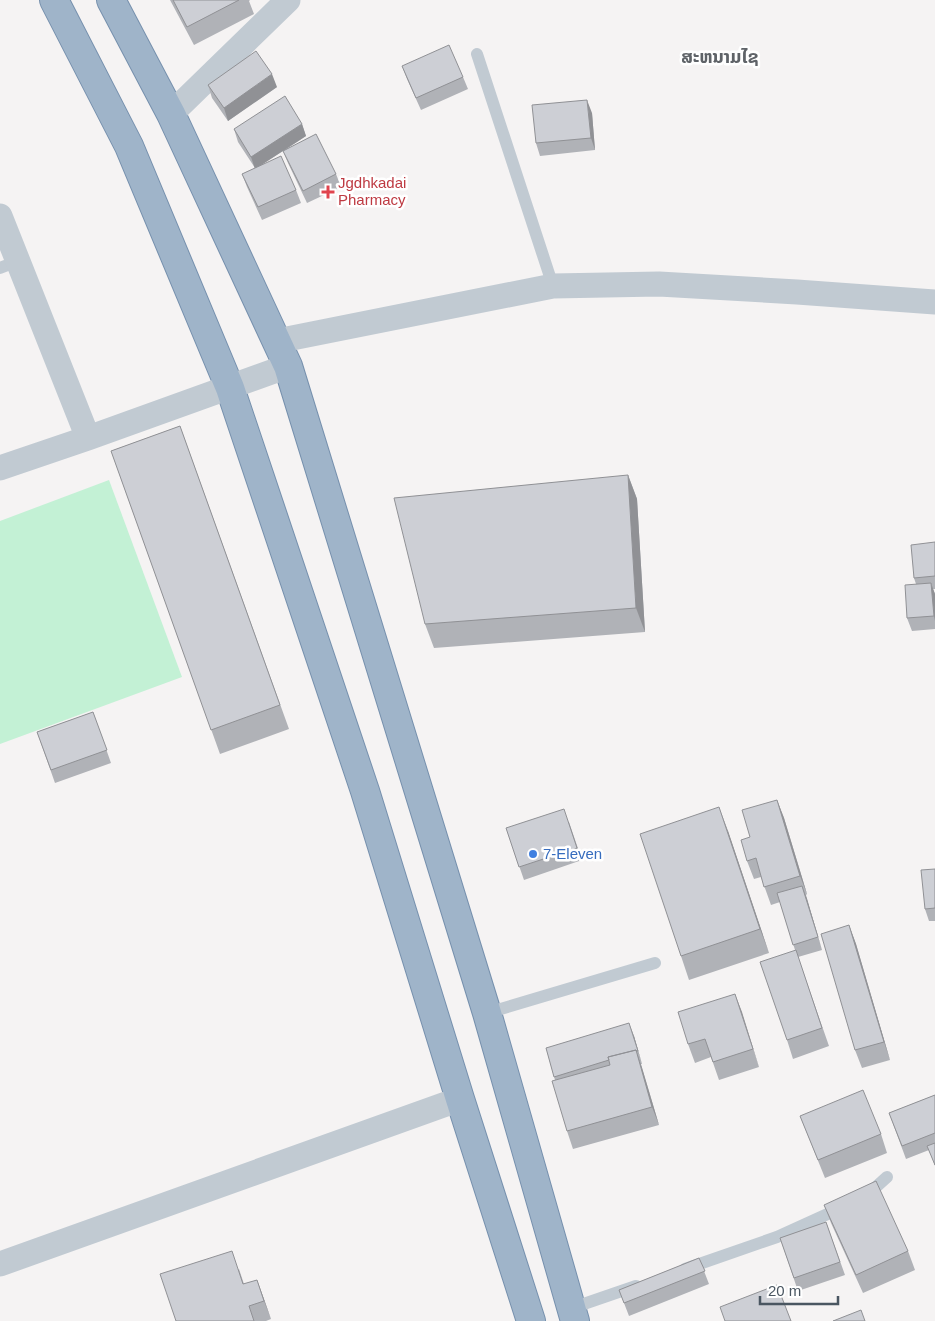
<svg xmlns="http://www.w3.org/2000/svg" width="935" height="1321" viewBox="0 0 935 1321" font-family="Arial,'Noto Sans Lao',sans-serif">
  <rect width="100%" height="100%" fill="#f5f3f3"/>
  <!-- green -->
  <path fill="#c3f1d5" d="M109 480 182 677 0 744V521Z"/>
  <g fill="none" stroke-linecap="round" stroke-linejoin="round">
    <defs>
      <path id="trunk" d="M54 0 129 146 230 388 365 791 460 1099 531 1321
        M111 0 171 114 288 366 487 1013 575 1321"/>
    </defs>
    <!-- trunk casing -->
    <use href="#trunk" stroke="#7690ad" stroke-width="30"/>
    <!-- service -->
    <path stroke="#c1cad2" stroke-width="12" d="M477 54 553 286
      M0 268 18 261
      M487 1013 655 963
      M866 1196 887 1177
      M685 1269 777 1237 843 1207
      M572 1308 636 1286"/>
    <!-- minor -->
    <path stroke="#c1cad2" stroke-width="25" d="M171 114 288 0
      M0 216 88 438
      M277 341 553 286 659 284 797 292 935 302
      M0 468 88 438 288 366
      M0 1264 460 1099"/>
    <!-- trunk -->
    <use href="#trunk" stroke="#9fb4c9" stroke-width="28"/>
  </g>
  <!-- wall -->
  <path fill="#b0b2b7" d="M170 0H250L249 1 254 14 194 45Z
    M402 66 463 77 468 89 421 110 407 79Z
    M208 85 277 87 228 121 212 98Z
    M592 113 595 150 540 156 536 143Z
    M302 124 306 136 288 148 336 174 341 187 307 203 288 163 283 151 263 164 296 190 301 203 262 220 247 187 242 174 255 168 238 142 234 129Z
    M180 426 289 729 220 754 111 451Z
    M628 475 637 499 645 632 434 648 425 624Z
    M935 542V589H933L935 594V629L912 631 907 618 916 584 914 578Z
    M93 712 111 763 55 783 37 732Z
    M777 800 784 818 807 894 806 895 822 950 798 957 829 1046 793 1059 787 1040 795 950 780 902 771 905 761 877 754 879 747 861 750 837Z
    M569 822 582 860 524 880 506 828Z
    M728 831 769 953 689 980 681 956Z
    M935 869V921H929L925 909Z
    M849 925 856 944 890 1060 862 1068 855 1050Z
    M735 994 759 1067 719 1080 711 1057 695 1063 688 1044Z
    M634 1036 642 1064H641L659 1125 573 1149 567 1131 555 1080 546 1048Z
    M935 1095V1166L929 1150 906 1159 889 1113Z
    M800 1116 881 1134 887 1153 825 1178Z
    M824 1205 908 1251 915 1270 863 1293 831 1223Z
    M826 1222 845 1275 798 1291 780 1238Z
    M699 1258 709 1284 629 1316 619 1290Z
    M239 1269 244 1284 257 1280 271 1319 266 1321H176Z"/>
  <!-- shaded-wall -->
  <path fill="#909195" d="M272 74 277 87 228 121 224 108Z
    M587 100 592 113 595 150 591 138Z
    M302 124 306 136 255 169 251 157Z
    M628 475 637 499 645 632 636 608Z
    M931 583 935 594V621L934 616Z
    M777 800 784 818 807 894 800 876Z
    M719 807 728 831 769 953 760 929Z
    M802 886 807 899 822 950 818 937Z
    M849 925 856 944 890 1060 884 1042Z
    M735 994 742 1012 759 1067 753 1049Z
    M629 1023 634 1036 642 1064 638 1051Z
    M636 1050 642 1068 659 1125 652 1107Z
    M257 1280 264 1299 271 1319 264 1301Z"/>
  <!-- building -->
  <path fill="#cdcfd5" stroke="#909195" d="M173 0H239L187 27Z
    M449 45 463 77 416 98 402 66Z
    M256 51 272 74 224 108 208 85Z
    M285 96 302 124 251 157 234 129Z
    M587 100 591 138 536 143 532 105Z
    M316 134 336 174 303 191 283 151Z
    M281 156 296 190 258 207 242 174Z
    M180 426 280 705 211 730 111 451Z
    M628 475 636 608 425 624 394 498Z
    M935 542V576L914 578 911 545Z
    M931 583 934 616 907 618 905 585Z
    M93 712 107 750 51 770 37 732Z
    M777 800 800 876 764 887 756 858 747 861 741 840 750 837 742 810Z
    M719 807 760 929 681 956 640 834Z
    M564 809 577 848 519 867 506 828Z
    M935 869V908L925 909 921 870Z
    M802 886 818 937 793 945 777 893Z
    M849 925 884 1042 855 1050 821 934Z
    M796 950 822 1028 787 1040 760 962Z
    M735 994 753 1049 713 1062 705 1039 688 1044 678 1012Z
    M629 1023 638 1051H636V1050L608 1057 609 1060 554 1077 546 1048Z
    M636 1050 652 1107 567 1131 552 1081 610 1065 608 1057Z
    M863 1090 881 1134 818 1160 800 1116Z
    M935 1095V1133L902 1146 889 1113Z
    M935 1143V1165L927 1146Z
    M876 1181 908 1251 856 1275 824 1205Z
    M826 1222 840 1262 794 1278 780 1238Z
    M232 1251 243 1284 257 1280 264 1301 249 1306 254 1321H176L160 1274Z
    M699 1258 705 1271 624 1303 619 1290Z
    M777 1285 791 1321H725L720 1307Z
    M861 1310 865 1321H833Z"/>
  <!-- markers -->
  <path fill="#e0444e" stroke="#fff" stroke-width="2" d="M325.5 184.5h5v5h5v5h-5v5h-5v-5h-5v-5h5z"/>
  <circle fill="#3f7fe0" stroke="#fff" stroke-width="2" cx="533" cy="854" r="5"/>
  <g text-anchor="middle" stroke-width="5" stroke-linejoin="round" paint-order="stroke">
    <!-- health labels -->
    <g font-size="15" fill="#be3a42" stroke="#fff" text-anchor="start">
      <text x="338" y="188">Jgdhkadai<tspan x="338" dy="17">Pharmacy</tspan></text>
    </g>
    <!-- shop labels -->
    <g font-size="15" fill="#366cbe" stroke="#fff" text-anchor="start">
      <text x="543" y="859">7-Eleven</text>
    </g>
    <!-- quarter labels -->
    <g font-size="18" font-weight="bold" fill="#5f6368" stroke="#fff">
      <text x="720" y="63">ສະຫນາມໄຊ</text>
    </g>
  </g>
  <!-- scale -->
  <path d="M760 1296v8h78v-8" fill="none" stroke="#4a5661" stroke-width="2.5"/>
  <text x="768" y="1296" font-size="15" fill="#4a5661" stroke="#ffffff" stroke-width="4" paint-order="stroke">20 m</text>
</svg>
